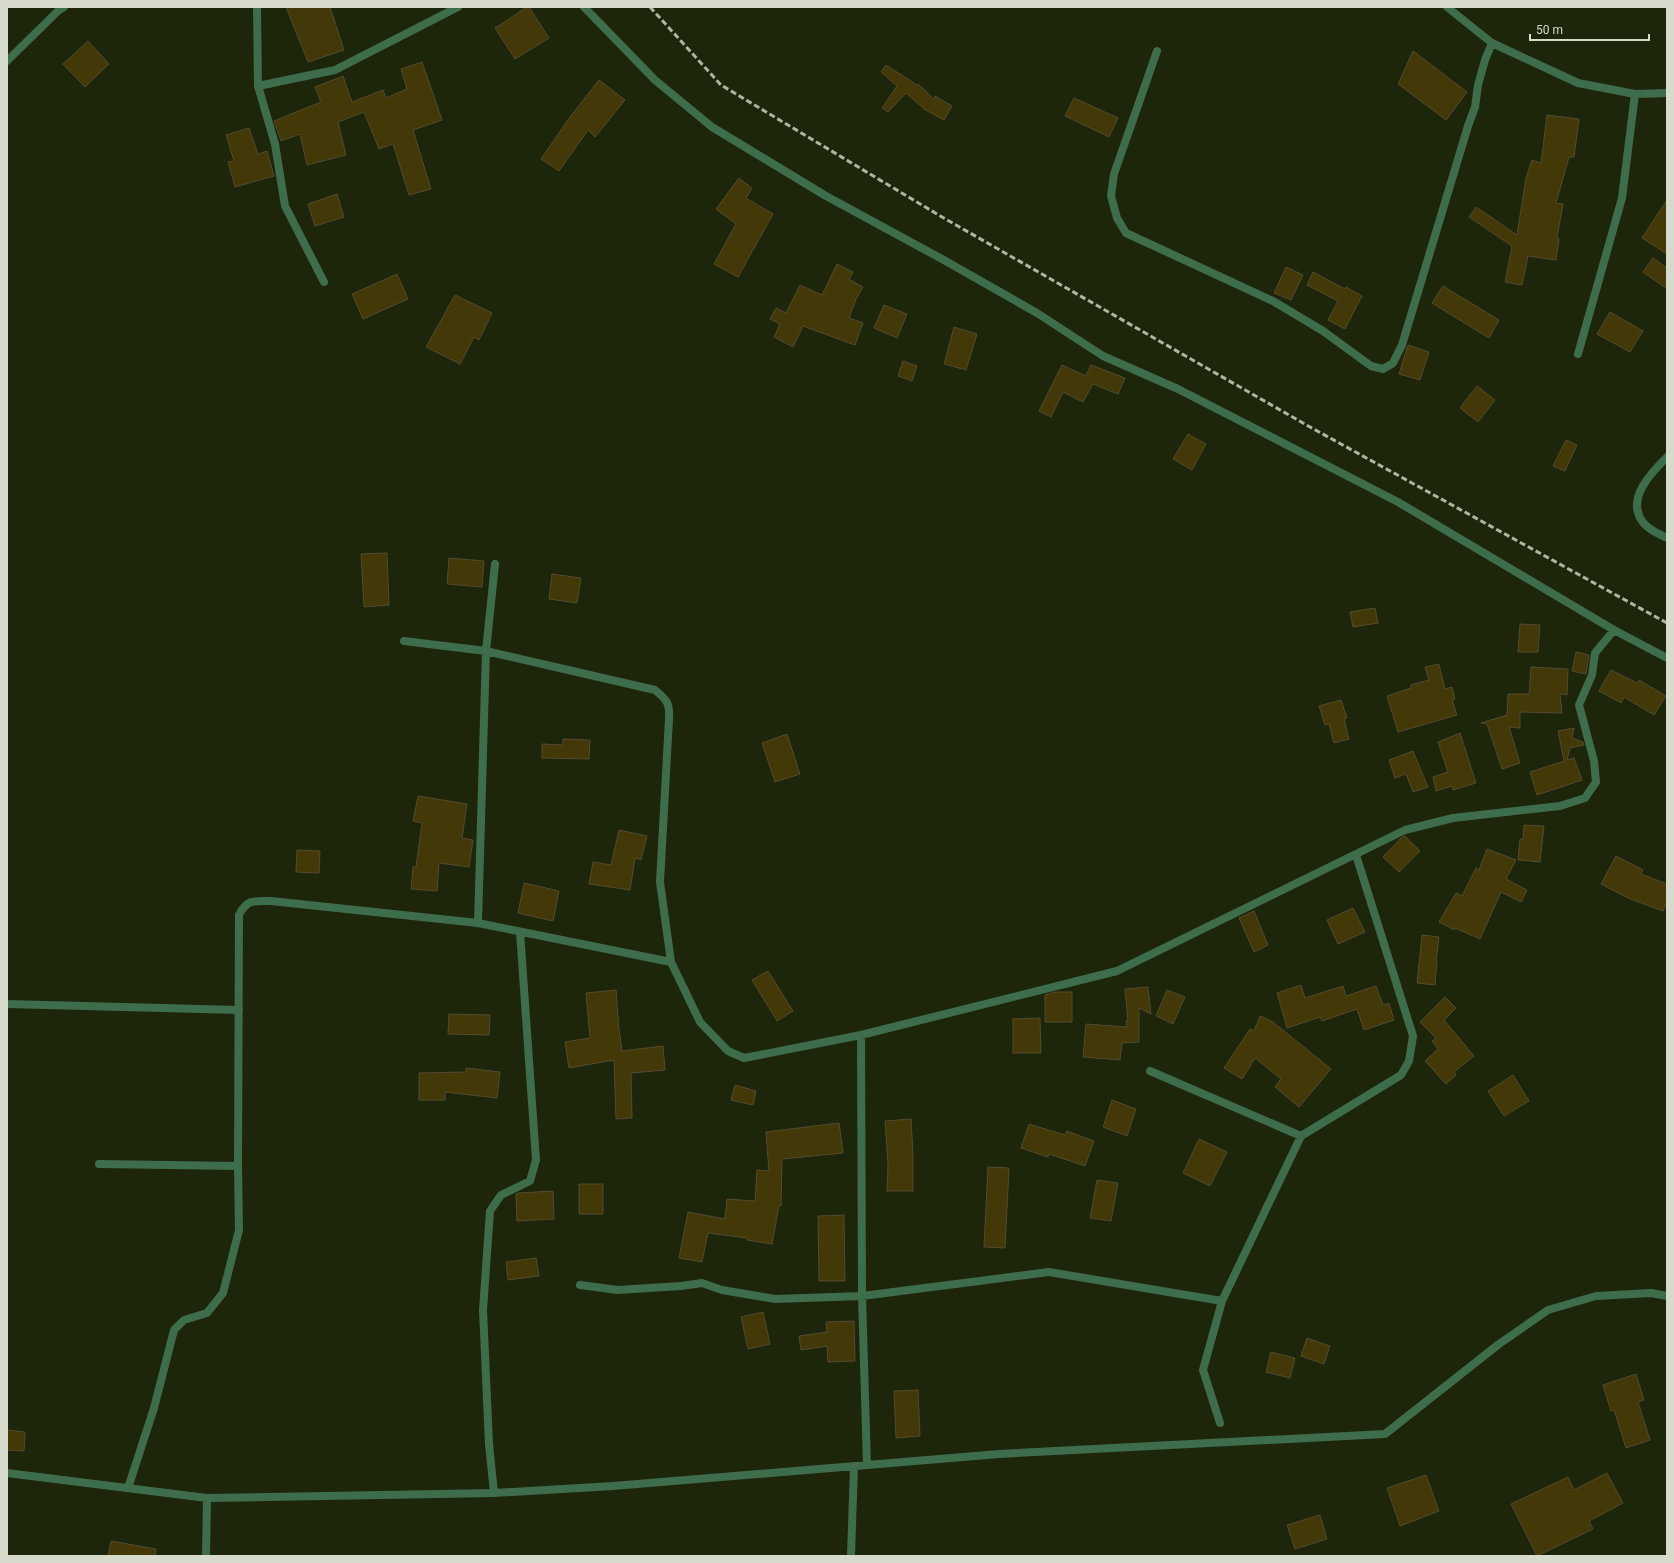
<svg xmlns="http://www.w3.org/2000/svg" width="1674" height="1563" viewBox="0 0 1674 1563" font-family="Roboto,sans-serif">
  <rect width="100%" height="100%" fill="#1d250b"/>
  <!-- building -->
  <path fill="#433808" stroke="#534b2f" d="M286 7H330L344 50 308 62Z
    M527 7H529L549 38 515 59 495 28Z
    M88 41 109 64 85 87 63 64Z
    M1413 51 1467 92 1446 120 1398 84Z
    M422 62 442 120 413 130 431 189 409 195 393 144 379 149 364 112 338 122 346 155 307 165 300 134 281 141 274 121 321 102 315 87 343 76 352 102 383 90 386 98 407 89 401 69Z
    M886 65 917 85 918 84 934 99 935 96 952 106 944 120 924 109 906 93 888 112 882 108 897 86 881 72Z
    M599 80 625 100 595 137 588 130 559 171 541 159 570 117Z
    M1074 98 1118 118 1109 137 1065 116Z
    M1547 115 1579 119 1574 157H1569L1556 203 1563 204 1557 238 1559 239 1556 260 1528 256 1522 285 1505 282 1512 246 1469 217 1476 207 1517 235 1526 178 1532 160 1541 163Z
    M249 128 258 154 267 151 274 176 235 187 228 162 234 161 226 135Z
    M739 178 752 188 746 198 773 214 738 277 714 264 736 224 716 209Z
    M337 194 344 217 315 226 308 204Z
    M1667 200V254L1642 238Z
    M1653 258 1667 268V289L1643 272Z
    M837 264 853 272 849 279 863 287 856 299 849 318 863 323 855 345 803 326 793 347 774 337 780 324 770 319 776 308 786 313 800 285 822 295Z
    M1286 267 1303 275 1291 300 1274 293Z
    M1313 272 1345 289 1346 287 1362 296 1345 329 1328 320 1338 301 1307 285Z
    M397 274 408 299 363 319 352 294Z
    M1443 286 1499 320 1489 338 1432 303Z
    M455 295 492 313 479 340 474 337 460 364 426 347Z
    M884 305 907 314 897 338 874 328Z
    M1610 312 1643 331 1630 352 1597 334Z
    M954 327 977 334 966 370 944 364Z
    M1408 345 1429 352 1420 380 1399 374Z
    M903 361 917 366 912 381 898 376Z
    M1062 365 1086 376 1091 365 1125 378 1118 394 1093 384 1083 402 1063 392 1051 417 1039 411Z
    M1477 386 1495 400 1478 422 1460 408Z
    M1188 434 1206 444 1192 470 1173 459Z
    M1566 440 1577 445 1565 471 1553 466Z
    M387 553 389 605 364 607 361 554Z
    M449 558 484 561 482 587 447 584Z
    M552 574 581 578 577 603 549 599Z
    M1375 608 1378 623 1353 627 1350 612Z
    M1520 624 1540 625 1538 652H1518Z
    M1576 652 1589 655 1586 674 1572 671Z
    M1439 664 1445 689 1452 687 1455 699 1452 700 1457 715 1398 732 1387 696 1411 688V685L1429 680 1425 667Z
    M1531 667 1568 669 1567 695 1560 694 1562 713 1520 712V728L1509 727 1520 763 1502 769 1487 724 1481 723 1507 715 1508 694H1529Z
    M1611 670 1637 683 1639 680 1666 696 1654 715 1624 697 1621 703 1599 691Z
    M1341 700 1347 718 1344 719 1349 739 1334 743 1329 724 1325 725 1319 706Z
    M1574 728 1572 738 1583 742 1584 745 1570 748 1567 760 1574 758 1582 780 1537 795 1530 772 1564 761 1558 731Z
    M1460 733 1476 783 1453 790 1452 786 1436 791 1433 777 1448 772 1438 742Z
    M787 734 800 774 775 782 762 743Z
    M563 739 590 740 589 759 542 758V744L563 745Z
    M1413 751 1428 787 1413 792 1406 774 1395 778 1389 760Z
    M418 796 467 804 462 838 473 840 469 867 439 863 437 891 411 889 413 867H416L422 823 413 821Z
    M1524 825 1544 826 1540 862 1518 860 1520 839H1523Z
    M619 830 647 836 641 860 635 858 630 890 589 884 593 862 611 865Z
    M1405 836 1420 851 1399 872 1383 857 1401 838Z
    M1487 849 1516 860 1506 879 1527 890 1521 902 1501 892 1480 939 1455 928 1454 930 1439 922 1456 893 1462 896 1476 868 1479 870Z
    M297 850 320 851 319 873 296 872Z
    M1616 856 1643 870 1641 874 1667 884V901L1663 911 1628 898 1601 884Z
    M524 883 559 891 553 921 518 913Z
    M1353 908 1365 932 1338 944 1327 920Z
    M1254 911 1268 945 1254 952 1239 918Z
    M1422 935 1439 937 1436 961H1437L1435 985 1417 983Z
    M768 971 793 1011 777 1021 752 980Z
    M1301 985 1305 998 1343 986 1346 996 1376 986 1383 1005 1389 1003 1394 1020 1364 1030 1357 1009 1322 1021 1320 1017 1287 1028 1277 993Z
    M1148 987 1151 1014 1139 1008V1042L1122 1043 1120 1060 1083 1057 1086 1024 1127 1027 1126 1021H1128L1125 989Z
    M616 990 619 1029 622 1051 663 1046 665 1070 631 1073 632 1118 616 1119 614 1060 569 1068 565 1042 590 1038 586 993Z
    M1167 990 1185 997 1173 1024 1156 1016Z
    M1055 992H1072V1022H1045V995Z
    M1445 997 1456 1008 1444 1020 1474 1056 1454 1072 1456 1075 1446 1084 1425 1061 1438 1049 1432 1041 1436 1038 1420 1022Z
    M449 1014 490 1015 489 1035 448 1034Z
    M1260 1016 1273 1022 1331 1069 1299 1107 1275 1087 1281 1079 1255 1058 1242 1079 1224 1068 1250 1029 1254 1031Z
    M1040 1018 1041 1053H1013V1019Z
    M466 1068 500 1072 497 1098 445 1092V1100H419V1073L466 1072Z
    M1513 1075 1529 1101 1504 1116 1488 1091Z
    M735 1085 756 1091 753 1105 731 1100Z
    M1112 1100 1136 1109 1127 1136 1103 1127Z
    M911 1119 913 1154V1191H887L888 1164 885 1121Z
    M839 1123 843 1153 782 1159 781 1206H779L772 1244 747 1240V1238L708 1233 702 1262 679 1258 688 1212 725 1219 727 1199 755 1201 757 1170 769 1171 766 1132Z
    M1029 1124 1065 1135 1067 1131 1094 1141 1085 1166 1049 1154 1048 1157 1021 1148Z
    M1199 1139 1227 1152 1210 1186 1183 1173Z
    M988 1167 1009 1168 1005 1248 984 1247Z
    M1097 1180 1118 1183 1111 1221 1090 1218Z
    M579 1184H603V1214H579Z
    M553 1191 554 1219 517 1221 516 1194 519 1193Z
    M844 1215 845 1281H819L818 1216Z
    M536 1258 539 1276 508 1280 506 1262Z
    M763 1312 770 1344 748 1349 741 1317Z
    M854 1321 855 1361 828 1362 827 1346 801 1350 799 1336 827 1332 826 1322Z
    M1307 1338 1330 1346 1324 1364 1301 1356Z
    M1271 1352 1295 1358 1290 1378 1266 1372Z
    M1636 1374 1644 1400 1638 1402 1650 1440 1626 1448 1614 1410 1611 1411 1603 1385Z
    M918 1390 920 1436 896 1438 894 1391Z
    M7 1430 25 1432 24 1451 7 1450Z
    M1607 1473 1623 1503 1589 1521 1593 1529 1537 1556 1511 1504 1568 1477 1574 1490Z
    M1426 1475 1439 1511 1400 1526 1387 1488Z
    M1320 1515 1327 1539 1295 1549 1287 1525Z
    M111 1541 156 1549 155 1556H108Z"/>
  <g fill="none" stroke-linecap="round" stroke-linejoin="round">
    <!-- street -->
    <path stroke="#3e6d4c" stroke-width="8" d="M257 7 258 86 275 144 285 206 324 282
      M584 7 655 80 712 127 826 196 942 259 1037 313 1103 356 1178 389 1398 502 1614 630 1667 658
      M1447 7 1492 43 1578 83 1635 94 1667 93
      M1157 51 1114 174 1111 196 1117 218 1126 233 1273 301 1323 331 1371 366 1383 369 1393 363 1402 345 1468 126 1475 107 1478 85 1485 60 1492 43
      M7 61 59 10 64 7
      M258 86 335 70 458 7
      M1578 354 1622 198 1635 94
      M1667 457C1652 472 1626 498 1642 521 1647 529 1659 534 1667 538
      M404 641 486 651 655 690C667 700 670 703 669 719L660 882 671 962 700 1022 728 1051 744 1058 861 1035 1117 971 1405 830 1453 818 1560 806 1585 798 1596 782 1594 761 1579 705 1592 675 1595 653 1614 630
      M478 923 486 651 495 564
      M7 1004 239 1010
      M861 1035 862 1296 867 1465
      M1150 1071 1301 1136
      M99 1164 238 1166
      M580 1285 618 1290 681 1286 702 1283 722 1290 775 1299 862 1296 1049 1272 1222 1301
      M1220 1423 1203 1370 1222 1301 1301 1136 1401 1075 1409 1061 1413 1036 1356 855
      M7 1473 207 1498 494 1493 613 1486 999 1454 1385 1434 1499 1344 1548 1310 1596 1296 1651 1293 1667 1296
      M128 1488 154 1408 174 1330 184 1320 207 1313 223 1293 239 1230 238 1166 239 915C247 899 254 901 271 901L478 923 671 962
      M494 1493 489 1444 483 1310 490 1211 501 1195 530 1181 536 1160 520 932
      M206 1556 207 1498
      M851 1556 854 1466"/>
    <!-- rail -->
    <path stroke="#afb5a3" stroke-width="3" stroke-dasharray="6 3" stroke-linecap="butt" d="M650 7 721 85 942 217 1310 427 1667 623"/>
  </g>
  <!-- border -->
  <rect width="1674" height="1563" fill="none" stroke="#d6dbcc" stroke-width="16"/>
  <!-- scale -->
  <path d="M1530 34v6h119v-6" fill="none" stroke="#d6dbcc" stroke-width="2"/>
  <text x="1536" y="34" font-size="12" fill="#d6dbcc" stroke="#1d250b" stroke-width="3" paint-order="stroke">50 m</text>
</svg>
